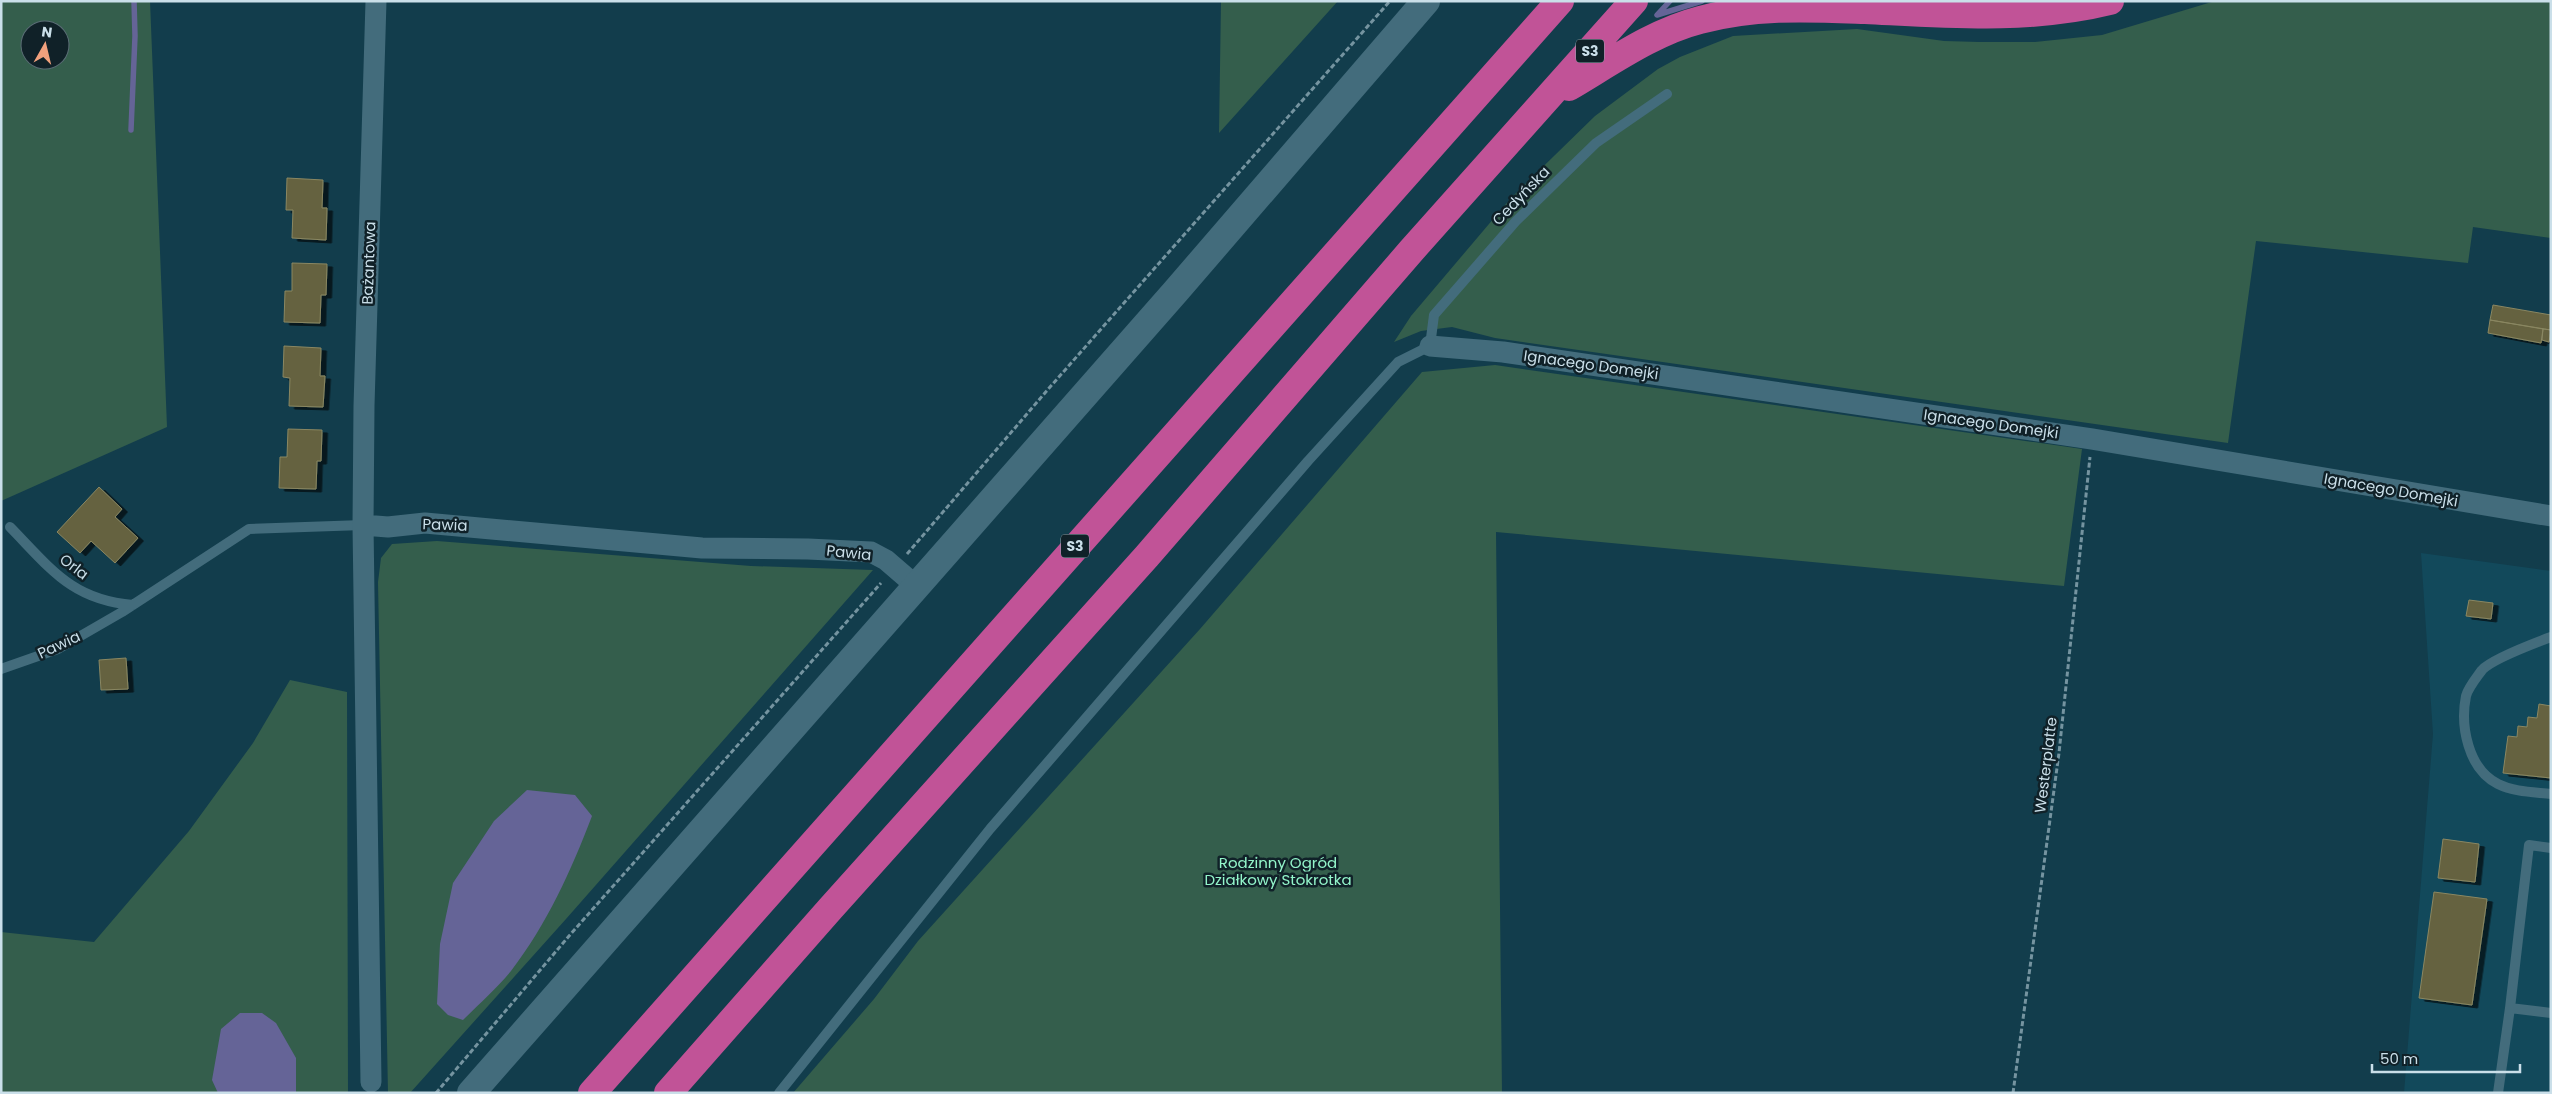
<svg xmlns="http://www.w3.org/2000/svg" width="2552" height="1094" viewBox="0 0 2552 1094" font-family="Poppins,sans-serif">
  <defs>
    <filter id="shadow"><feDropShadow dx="5.5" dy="3" stdDeviation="0" flood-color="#0009"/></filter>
  </defs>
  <rect width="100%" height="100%" fill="#123d4c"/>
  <!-- built -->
  <path fill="#12495b" d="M2421 553 2551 571V1093H2404L2433 734Z"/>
  <!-- green -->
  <path fill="#345e4c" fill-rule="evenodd" d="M1 1H150L167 427 1 501ZM30 30H60V60H30Z
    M1221 1H1338L1219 133Z
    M2215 1H2551V238L2473 227 2468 263 2256 241 2228 443 1495 338 1452 327 1421 331 1394 342 1411 316 1511 198 1595 116 1658 69 1680 57 1733 36 1857 29 1944 41 1979 42H2035L2102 35Z
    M1495 365 2082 449 2064 586 1496 532 1502 1093H793L874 999 918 941 1200 629 1422 372Z
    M437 541 751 566 873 570 566 919 410 1093H388L378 582 381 558 392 544Z
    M290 680 347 692 348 1093H1V932L94 942 189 831 253 743Z"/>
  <!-- water -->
  <path fill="#656497" d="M527 790 575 795 592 816C571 871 547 924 511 971 497 988 479 1004 463 1020L448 1015 437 1004 440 944 453 883 494 821Z
    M240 1013H262L276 1023 296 1058V1093H218L212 1080 221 1029Z"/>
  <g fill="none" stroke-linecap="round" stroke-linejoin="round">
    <!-- stream -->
    <path stroke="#656497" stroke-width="5.5" d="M1670 1 1657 15 1702 1
      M131 130 135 36 134 1"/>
  </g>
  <!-- building -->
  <path fill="#65623f" stroke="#8a8762" filter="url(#shadow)" d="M287 178 323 180 322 208H327L326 240 292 238 293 210H286Z
    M292 263 327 264 326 295H321L320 323 284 322 285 291H292Z
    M2493 305 2551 315V330L2490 320Z
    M2490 320 2543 329 2541 343 2488 333Z
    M2543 329 2551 330 2549 342 2542 340Z
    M284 346 321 348 320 376H325L323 407 289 406 290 378 283 377Z
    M288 429 322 430 321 461H317L316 489 279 488 280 457H287Z
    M99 487 122 509 115 517 138 538 115 563 91 541 80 553 57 532Z
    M2469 600 2493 603 2491 619 2466 616Z
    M126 658 128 689 101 690 99 660Z
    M2539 704 2551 706V778L2503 773 2508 736 2517 737 2518 726 2527 727 2528 717 2537 718Z
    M2443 839 2479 844 2475 882 2438 878Z
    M2434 892 2487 899 2472 1005 2419 998Z"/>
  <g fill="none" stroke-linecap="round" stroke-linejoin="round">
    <!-- path -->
    <path stroke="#7594a0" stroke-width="3" stroke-dasharray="5 2.5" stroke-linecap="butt" d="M907 554 1050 387 1390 1
      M436 1093 569 936 881 583
      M2013 1093 2059 753 2090 457"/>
    <!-- service -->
    <path stroke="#436c7c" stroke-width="10" d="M10 527C51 569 72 600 133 605
      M2551 637C2535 643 2492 659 2482 670 2477 677 2468 688 2466 696 2460 726 2468 769 2498 784 2514 792 2533 792 2551 794
      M1 669 58 649 122 612 249 529 363 525
      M2551 848 2529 845 2510 1008 2551 1013
      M779 1093 990 829 1308 461 1398 362 1430 346 1434 315 1516 221 1596 143 1667 94
      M2498 1093 2510 1008"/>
    <!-- minor -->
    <path stroke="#436c7c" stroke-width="21" d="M1430 346 1503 352 2092 439 2551 516
      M363 525 388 527 425 523 702 548 808 549 871 552 886 560 915 585
      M371 1082 363 525 364 406 376 1"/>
    <!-- secondary -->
    <path stroke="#436c7c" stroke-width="28" d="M471 1093 1176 291 1426 1"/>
    <!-- motorway -->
    <path stroke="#c15397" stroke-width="28" d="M1569 87C1610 63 1653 32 1700 20 1755 5 1810 8 1865 10 1948 14 2029 21 2110 1
      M592 1093 1560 1
      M668 1093 830 909 1147 556 1411 251 1634 1"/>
  </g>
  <g text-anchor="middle" stroke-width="5" stroke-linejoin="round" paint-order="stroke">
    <!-- shield labels -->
    <g fill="#102128" stroke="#92a6af" stroke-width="1">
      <rect x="1576" y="39.5" width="28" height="23" rx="4"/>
      <rect x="1061" y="534.5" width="28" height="23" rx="4"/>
    </g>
    <g font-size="14" font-weight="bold" fill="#cadfe9">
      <text x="1590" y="56">S3</text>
      <text x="1075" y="551">S3</text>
    </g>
    <!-- street labels -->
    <g font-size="15" fill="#cadfe9" stroke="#102128">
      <text transform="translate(1521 196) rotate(-46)" y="5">Cedyńska</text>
      <text transform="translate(369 263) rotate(-88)" y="5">Bażantowa</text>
      <text transform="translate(1591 365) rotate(8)" y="5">Ignacego Domejki</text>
      <text transform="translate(1991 424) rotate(8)" y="5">Ignacego Domejki</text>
      <text transform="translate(2391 490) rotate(10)" y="5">Ignacego Domejki</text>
      <text transform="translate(445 525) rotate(2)" y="5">Pawia</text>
      <text transform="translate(849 553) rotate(6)" y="5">Pawia</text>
      <text transform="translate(74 567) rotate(37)" y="5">Orla</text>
      <text transform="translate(59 645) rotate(-25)" y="5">Pawia</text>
      <text transform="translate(2046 765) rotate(-83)" y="5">Westerplatte</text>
    </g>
    <!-- park labels -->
    <g font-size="15" fill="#93f5ca" stroke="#102128">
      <text x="1278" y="868">Rodzinny Ogród<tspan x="1278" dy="17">Działkowy Stokrotka</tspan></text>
    </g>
  </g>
  <!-- border -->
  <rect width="2552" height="1094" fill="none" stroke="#cadfe9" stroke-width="5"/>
  <!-- north arrow -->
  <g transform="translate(45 45) rotate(8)"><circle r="24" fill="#102128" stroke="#5a6d75"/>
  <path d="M0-4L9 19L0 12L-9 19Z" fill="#f1a17d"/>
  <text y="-8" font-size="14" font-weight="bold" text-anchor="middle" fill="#cadfe9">N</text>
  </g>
  <!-- scale -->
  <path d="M2372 1064v8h148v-8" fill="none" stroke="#cadfe9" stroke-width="2.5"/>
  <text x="2380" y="1064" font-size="15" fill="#cadfe9" stroke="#102128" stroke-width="4" paint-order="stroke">50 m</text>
</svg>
